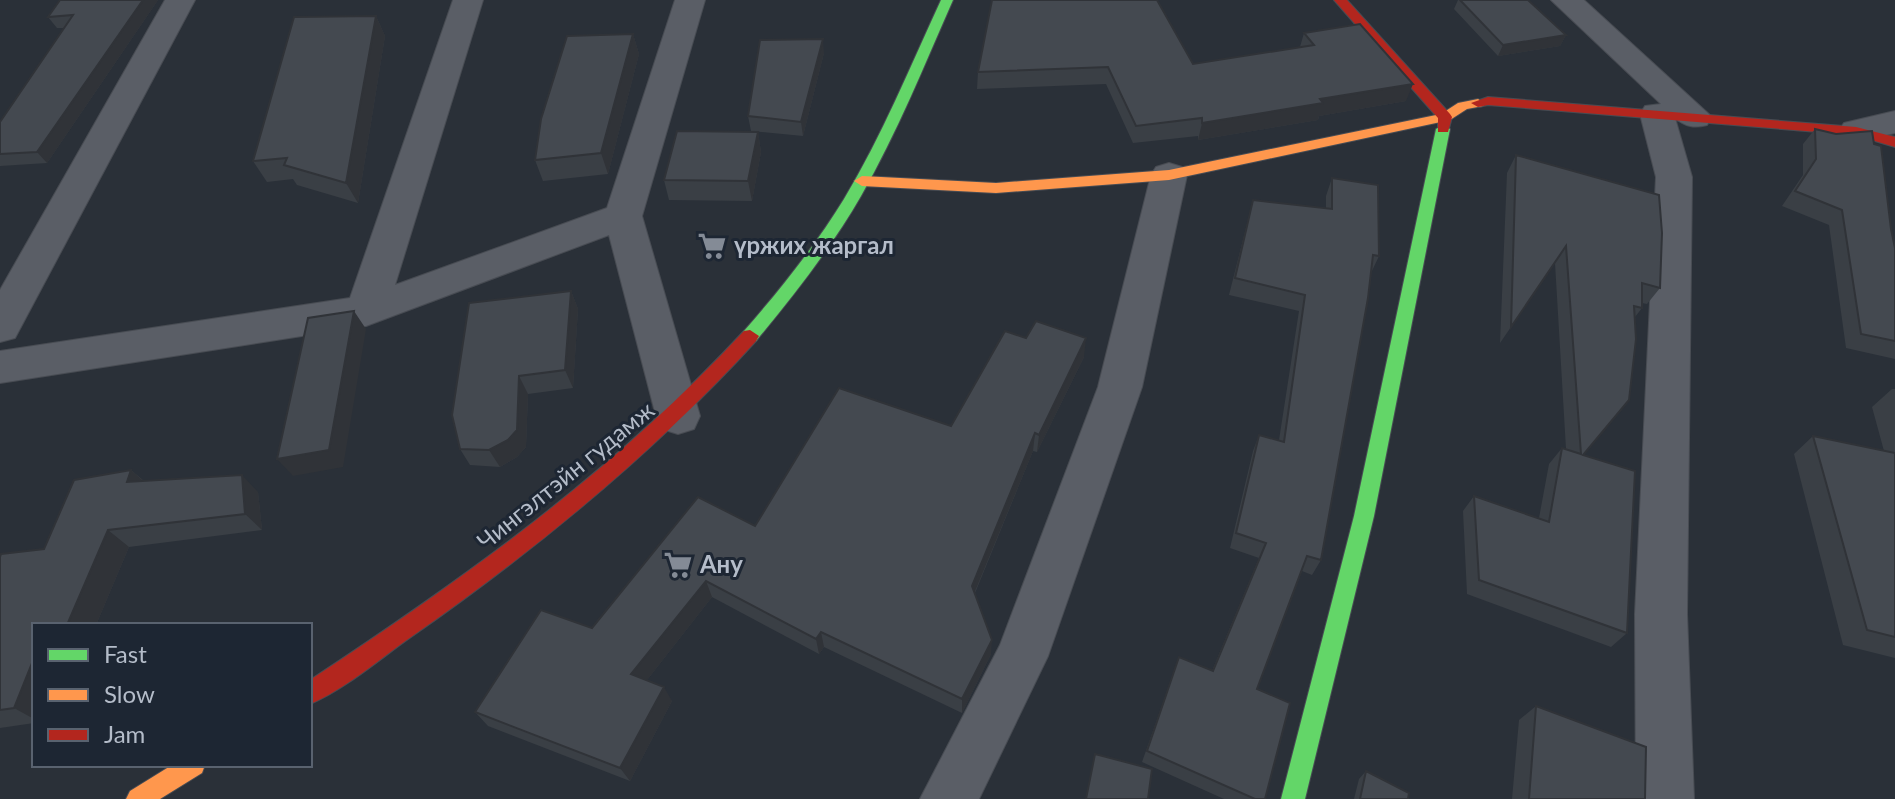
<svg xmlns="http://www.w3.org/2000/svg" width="1895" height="799" viewBox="0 0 1895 799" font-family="Lato,sans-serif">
  <rect width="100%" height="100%" fill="#2a3038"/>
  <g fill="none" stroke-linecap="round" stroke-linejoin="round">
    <defs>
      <path id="street" d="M165 0H195L15 338 0 342V290Z
        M453 0H483L395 285 607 208 675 0H705L642 216 700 416 694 429 678 434 662 429 656 416 609 235 366 326 0 383V351L350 298Z
        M1551 0H1584L1712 117 1707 125C1694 128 1686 127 1675 118L1692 177 1687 614 1694 799H1636L1635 614 1656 177 1640 114 1645 106 1661 104Z
        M1895 111V133L1856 142 1844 139 1838 131 1844 123Z
        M1169 163 1182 167 1187 175 1142 387 1048 656 979 799H920L1000 645 1098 387 1151 175 1156 167Z"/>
      <path id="fast" d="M941 0H953C924 66 897 133 861 196 831 248 794 295 756 341H744L741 336 744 331C780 290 815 246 844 199 882 136 910 67 941 0Z
        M1443 125 1450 129 1374 516 1305 799H1281L1354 516 1436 129Z"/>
      <path id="slow" d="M1478 99 1485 103 1483 106 1467 109 1450 120 1169 180 996 193 862 186 854 181 862 176 996 183 1169 170 1441 114 1458 103Z
        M172 765H205L202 773 160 799H126L130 791Z"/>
      <path id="jam" d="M1334 0H1347L1450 114 1452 117 1448 132H1438V118Z
        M1488 97 1856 127 1895 137V147L1855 135 1488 105 1478 107 1471 103Z
        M750 330 759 336 756 341C653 454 537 549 411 637 381 658 344 690 310 704V680C469 575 613 472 744 331Z"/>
    </defs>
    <!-- street casing -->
    <use href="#street" stroke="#484c53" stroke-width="2"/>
    <!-- fast casing -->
    <use href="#fast" stroke="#484c53" stroke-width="2"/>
    <!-- slow casing -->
    <use href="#slow" stroke="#484c53" stroke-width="2"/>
    <!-- jam casing -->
    <use href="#jam" stroke="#484c53" stroke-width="2"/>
    <!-- street -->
    <use href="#street" fill="#5a5e66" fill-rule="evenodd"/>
    <!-- fast -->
    <use href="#fast" fill="#63d668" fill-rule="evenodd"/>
    <!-- slow -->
    <use href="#slow" fill="#ff974d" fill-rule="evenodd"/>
    <!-- jam -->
    <use href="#jam" fill="#b3261e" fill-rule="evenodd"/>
  </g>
  <!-- wall -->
  <path fill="#3a3f45" d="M60 0H158L47 163 0 166V122L64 28H57L48 17Z
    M1458 0H1528L1566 35 1560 46 1498 56 1454 9Z
    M376 16 385 36 358 203 297 185 293 179 267 182 253 161Z
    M1304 33 1406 101 1319 116 1318 120 1198 140V136L1133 143 1106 84 977 89 978 72 1193 64 1300 47Z
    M633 34 639 54 608 174 543 181 535 160Z
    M824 53 803 136 751 131 748 116Z
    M1815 129 1891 229 1895 248V359L1846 348 1829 225 1782 206 1803 175V144Z
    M758 132 761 152 752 201 669 200 664 180Z
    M1516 155 1660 288 1647 304 1642 303V308L1635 317 1583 455 1627 633 1611 647 1467 594 1463 511 1474 496 1539 518 1549 464 1562 448 1566 449 1555 263 1500 343 1507 173Z
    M1332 178 1379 256 1371 273 1321 560 1312 575 1302 571 1257 689 1265 799H1224L1142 762 1179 657 1212 671 1259 558 1230 548 1253 451 1259 435 1279 440 1299 311 1229 295 1253 200 1326 208V196Z
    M571 291 578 309 573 388 528 394 526 447 517 457 500 467 470 465 460 449Z
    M1026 338 1084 357 1037 452 1033 451 975 593 991 654 962 713 824 647 819 654 712 597 647 680 672 701 630 781 488 726 475 712 592 628 755 526 951 426Z
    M1892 389H1895V658L1843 645 1794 454 1813 436 1884 451 1872 407Z
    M131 470 144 481 258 492 262 530 129 547 96 625H34V723L0 728V557L44 549Z
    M1536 706 1645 799H1512L1519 720Z
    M1366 771 1408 799H1354L1359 779Z"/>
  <!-- shaded-wall -->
  <path fill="#303338" d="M143 0H158L47 163 37 152Z
    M376 16 385 36 358 203 346 183Z
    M633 34 639 54 608 174 601 153Z
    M1566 35 1560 46 1498 56 1503 45Z
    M823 39 824 53 803 136 801 122Z
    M1413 84 1406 101 1319 116 1318 120 1198 140 1202 123 1320 99Z
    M758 132 761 152 752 201 748 181Z
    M571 291 578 309 573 388 565 370Z
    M354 311 366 329 343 467 293 476 277 459Z
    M1086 338 1084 357 1037 452 1039 435Z
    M519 376 528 394 526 447 517 457 500 467 489 450Z
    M1035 433 1033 451 971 601 972 586Z
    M131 470 150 487 127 482Z
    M242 475 258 492 262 530 245 514Z
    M108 530 129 547 96 625H67Z
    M706 581 712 597 640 689 631 674Z
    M821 632 824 647 819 654 816 639Z
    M992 640 991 654 962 713V699Z
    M34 658V719L14 708Z
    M664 687 672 701 630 781 620 768Z"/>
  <!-- building -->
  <path fill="#444950" stroke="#303338" stroke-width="2" d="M60 0H143L37 152 0 154V122L73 15 48 17Z
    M992 0H1157L1193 64 1314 45 1304 33 1360 24 1413 84 1320 99 1323 103 1202 123V118L1136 126 1108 67 978 72Z
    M1460 0H1528L1566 35 1503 45Z
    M376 16 346 183 284 165 287 158 253 161 294 17Z
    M633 34 601 153 535 160 541 119 567 36Z
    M823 39 801 122 748 116 760 40Z
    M1815 129 1836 134 1872 131 1874 144 1881 146 1891 229 1895 248V341L1861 334 1842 210 1795 191 1816 159Z
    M677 131 758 132 748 181 664 180Z
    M1516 155 1659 195 1662 233 1660 288 1642 283V308L1634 306 1636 339 1629 400 1583 455 1635 471 1627 633 1479 580 1474 496 1549 522 1562 448 1581 454 1566 246 1511 327Z
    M1332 178 1378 185 1379 256 1373 255 1368 298 1321 560 1307 556 1257 689 1290 703 1265 799H1255L1147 751 1179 657 1213 671 1266 543 1236 533 1259 435 1284 442 1305 295 1235 278 1253 200 1332 209Z
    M571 291 565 370 519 376 517 430 508 440 489 450 460 449 452 415 469 303Z
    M354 311 329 450 277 459 308 318Z
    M1036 321 1086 338 1039 435 1035 433 972 586 992 640 962 699 821 632 816 639 706 581 631 674 664 687 620 768 475 712 541 610 592 628 698 497 755 526 839 388 951 426 1005 331 1026 338Z
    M1813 436 1895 453V637L1867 630Z
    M131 470 127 482 242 475 245 514 108 530 67 625H34V658L14 708 0 710V557L1 554 44 549 74 480Z
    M1536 706 1646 747 1645 799H1529Z
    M1095 754 1152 769 1148 799H1086Z
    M1366 771 1409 793 1408 799H1360Z"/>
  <!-- icons -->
  <defs>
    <symbol id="supermarket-bare" viewBox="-9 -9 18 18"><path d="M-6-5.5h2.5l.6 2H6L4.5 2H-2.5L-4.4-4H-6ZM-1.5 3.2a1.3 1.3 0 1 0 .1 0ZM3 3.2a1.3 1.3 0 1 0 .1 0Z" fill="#848b96" stroke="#1d2633" stroke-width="2.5" paint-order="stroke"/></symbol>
  </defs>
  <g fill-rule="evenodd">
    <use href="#supermarket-bare" x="692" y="226" width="40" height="40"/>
    <use href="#supermarket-bare" x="658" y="545" width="40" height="40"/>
  </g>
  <g text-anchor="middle" stroke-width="6" stroke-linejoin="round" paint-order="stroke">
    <!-- poi labels -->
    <g font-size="24" font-weight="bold" fill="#b4bcc9" stroke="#1d2633" text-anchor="start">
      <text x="734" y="254">үржих жаргал</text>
      <text x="700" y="573">Ану</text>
    </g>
    <!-- street labels -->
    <g font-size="24" fill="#b4bcc9" stroke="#1d2633">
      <text transform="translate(566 476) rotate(-39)" y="8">Чингэлтэйн гудамж</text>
    </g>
  </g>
  <!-- legend -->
  <rect x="32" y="623" width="280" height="144" fill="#1d2633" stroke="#59626f" stroke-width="2"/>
  <rect x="48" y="649" width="40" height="12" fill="#63d668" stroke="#59626f" stroke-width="2"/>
  <text x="104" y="663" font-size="24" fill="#b4bcc9">Fast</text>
  <rect x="48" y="689" width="40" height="12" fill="#ff974d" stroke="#59626f" stroke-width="2"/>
  <text x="104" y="703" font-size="24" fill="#b4bcc9">Slow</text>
  <rect x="48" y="729" width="40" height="12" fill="#b3261e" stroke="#59626f" stroke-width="2"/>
  <text x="104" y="743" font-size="24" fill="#b4bcc9">Jam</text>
</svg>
